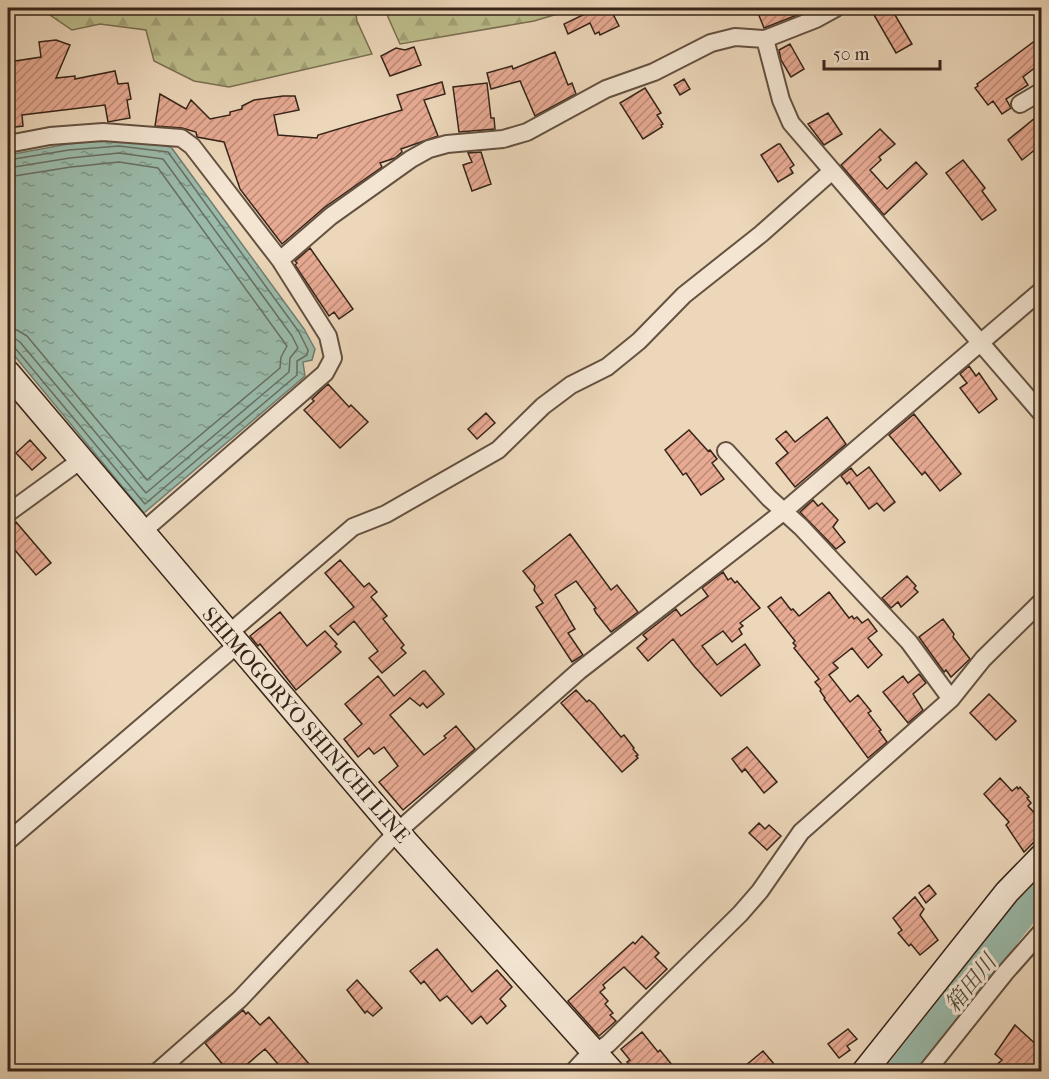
<svg xmlns="http://www.w3.org/2000/svg" width="1049" height="1079" viewBox="0 0 1049 1079" font-family="'IM FELL French Canon','Noto Serif JP',serif">
  <defs>
    <pattern id="forest-firs" width="22" height="20" patternUnits="userSpaceOnUse" patternTransform="scale(1.5)"><rect width="22" height="20" fill="#bdbd8c"/><path d="M5 1l3.5 6h-7zM16 11l3.5 6h-7z" fill="#a3a278"/></pattern>
    <pattern id="water-ripples" width="26" height="14" patternUnits="userSpaceOnUse" patternTransform="scale(1.5)"><rect width="26" height="14" fill="#9abaaa"/><path d="M2 4q2-2 4 0t4 0M15 11q2-2 4 0t4 0" fill="none" stroke="#7e9789"/></pattern>
    <pattern id="building-hatch" width="6" height="6" patternUnits="userSpaceOnUse" patternTransform="scale(1.5)"><rect width="6" height="6" fill="#e7aa93"/><path d="M-1 1l2-2M0 6l6-6M5 7l2-2" fill="none" stroke="#bc8a77"/></pattern>
  </defs>
  <rect width="100%" height="100%" fill="#ecd7ba"/>
  <filter id="stains"><feTurbulence type="fractalNoise" baseFrequency=".00333" numOctaves="4"/><feColorMatrix values="0 0 0 0 .2 0 0 0 0 .09 0 0 0 0 .02 0 0 0 .5 -.17"/></filter>
  <radialGradient id="worn" r=".72"><stop offset=".6" stop-color="#630" stop-opacity="0"/><stop offset="1" stop-color="#630" stop-opacity=".3"/></radialGradient>
  <!-- forest -->
  <path fill="url(#forest-firs)" stroke="#7a7052" stroke-width="1.5" d="M49 8H355L357 21 372 54 229 87 194 81 154 61 146 30 100 24 72 30 50 15Z
    M384 8H560L561 13 534 21 400 44Z"/>
  <!-- water -->
  <path fill="url(#water-ripples)" stroke="#727e70" stroke-width="1.5" d="M120 139 171 147 304 329 315 349 312 360 303 362 305 376 144 513 8 348V155L68 144Z"/>
  <g fill="none" stroke-linecap="round" stroke-linejoin="round">
    <!-- shore -->
    <path stroke="#686f61" stroke-width="1.5" d="M8 160 69 150 119 146 168 152 299 332 308 350 307 355 297 361V375L145 504 15 348 8 345
      M8 168 70 158 119 153 163 159 292 336 298 348 290 358 289 372 146 493 20 342 14 338 8 337
      M8 177 71 167 119 162 158 168 287 346 281 357 280 368 147 480 27 336 17 330 8 328"/>
    <!-- river -->
    <path stroke="#9abaaa" stroke-width="27" d="M899 1072 1024 913 1042 895"/>
  </g>
  <!-- building -->
  <path fill="url(#building-hatch)" stroke="#362418" stroke-width="1.5" d="M597 8H610L619 26 600 35 599 32 595 34 590 23 568 34 564 24Z
    M756 8H815L764 28Z
    M870 8H891L912 44 896 53Z
    M56 40 70 45 56 78 75 76V79L115 71 118 84 128 83 131 99 127 100 130 118 108 122 105 105 22 115 23 126 8 128V84L12 83 9 62 41 57 39 42Z
    M1036 40 1041 47V63L1023 77 1028 85 1006 99 1011 108 1002 114 993 101 988 105 975 88 978 86 977 84Z
    M790 44 804 69 791 77 781 60 779 50Z
    M414 47 421 65 390 76 381 56 396 48 405 50Z
    M555 52 568 85 572 83 576 94 535 116 520 81 491 89 487 73 512 66 513 69Z
    M684 79 690 89 680 95 674 85Z
    M442 82 445 94 424 100 438 136 401 149 402 152 395 158 380 163 382 167 325 207 282 244 240 189 224 142 197 137 196 132 182 128 155 126 160 94 186 109 191 100 210 119 230 115V112L242 109V106L254 100 283 96H295L299 110 274 115 278 135 317 138 318 135 402 110 397 95Z
    M487 83 491 118H494L495 129 459 132 453 87Z
    M645 88 661 113 657 115 663 124 661 125 662 127 643 139 620 103Z
    M828 113 842 134 824 145 808 124Z
    M1041 113V145L1022 160 1008 140Z
    M880 129 895 144 879 157 881 160 870 170 887 189 916 162 927 174 884 215 841 165Z
    M778 144H780L794 165 790 168 793 173 778 182 761 155Z
    M481 152 491 184 472 191 463 165 472 162 468 153Z
    M963 160 985 188 982 191 996 210 982 220 946 173Z
    M310 248 353 309 339 319 334 312 329 316 295 265 297 263 295 261Z
    M969 366 976 376 979 373 997 399 979 413 960 388 967 383 960 374Z
    M328 384 349 407 351 405 368 422 340 448 304 410 314 401 312 399Z
    M486 413 495 423 477 439 468 429Z
    M914 414 961 474 940 491 925 472 922 475 889 435Z
    M827 417 846 444 795 487 776 463 788 453 776 439 786 431 795 442Z
    M689 430 708 451 710 450 717 459 712 463 724 479 701 495 686 473 683 475 665 450Z
    M30 440 46 458 32 470 16 453Z
    M869 467 895 502 884 511 877 503 869 509 849 482 847 484 841 476 851 468 857 476Z
    M813 500 818 506 822 503 838 520 833 527 845 542 836 549 800 512Z
    M16 522 51 563 36 575 8 542V529Z
    M570 534 611 590 617 585 638 612 611 632 596 613 594 609 596 608 576 581 555 595 575 629 568 633 583 655 572 662 536 607 543 603 534 590 535 586 523 571Z
    M340 560 364 587 369 583 377 592 371 597 387 616 383 619 404 645 401 648 406 653 382 673 369 658 378 651 354 621 338 635 330 626 354 607 325 573Z
    M723 572 728 580 731 578 735 583 737 581 760 608 740 623 743 626 739 629 742 634 732 642 723 631 702 646 717 665 745 644 760 665 721 696 694 666 673 639 648 661 637 648 647 639 643 635 676 609 681 616 708 596 702 588Z
    M907 576 916 586 914 588 918 592 901 607 898 602 891 608 882 598Z
    M829 592 849 618 852 616 854 619 857 617 862 623 868 619 877 631 868 638 882 655 868 668 852 648 833 663 838 668 829 675 850 702 858 695 871 711 868 713 881 730 879 731 887 742 868 758 824 699 825 698 820 691 821 689 815 682 819 679 794 648 796 646 793 643 795 641 768 607 781 597 791 610 793 609 799 616Z
    M280 612 307 646 325 631 337 644 335 646 341 652 296 690 260 644 258 646 250 636Z
    M943 619 954 634 953 637 970 659 951 677 946 670 944 672 919 637Z
    M423 671H425L444 694 427 708 423 703 420 706 410 698 390 715 424 755 446 738 444 736 456 726 475 749 403 810 379 782 398 766 384 747 374 754 369 748 358 757 344 739 362 724 345 704 378 676 394 696Z
    M919 674 926 683 913 694 923 710 908 723 883 692 903 676 908 683Z
    M576 690 587 702 589 700 594 704 621 737 624 735 634 748 633 749 638 755 636 756 638 758 622 772 561 703Z
    M989 694 1016 721 996 740 970 713Z
    M747 747 777 782 764 793 745 769 742 772 732 759Z
    M1000 778 1012 791 1017 787 1018 789 1020 787 1029 797 1027 798 1031 803 1028 806 1041 820V835L1024 852 1006 825 1009 822 984 794Z
    M759 823 765 829 769 825 781 836 767 850 749 833Z
    M929 885 936 894 926 903 919 893Z
    M915 897 924 909 920 915 938 940 920 955 911 944 909 946 898 933 902 930 893 918Z
    M642 936 659 953 655 957 667 969 646 989 624 967 603 985 605 988 600 992 608 1001 605 1004 613 1013 610 1015 616 1021 599 1036 568 1001 633 942 635 944Z
    M437 949 472 992 497 970 512 987 500 999 506 1006 487 1024 481 1016 472 1024 447 996 440 1001 424 981 421 984 410 971Z
    M357 980 382 1008 373 1016 367 1011 365 1013 347 990Z
    M243 1010 246 1014 248 1012 260 1025 269 1017 315 1071H284L265 1049 245 1066 250 1071H228L205 1043Z
    M1015 1025 1041 1049V1059L1030 1071H990L1002 1060 995 1054Z
    M848 1029 857 1039 847 1046 850 1050 839 1058 828 1044Z
    M642 1032 658 1052 660 1050 677 1071H635L627 1062 630 1060 621 1049Z
    M763 1051 780 1071H739Z"/>
  <g fill="none" stroke-linecap="round" stroke-linejoin="round">
    <defs>
      <path id="street" d="M765 39 781 100 791 123 1042 414
        M1020 104 1042 91
        M8 144 50 136 103 132 181 138 192 146 280 260 328 336 333 358 325 373 142 532
        M280 260 331 216 411 159 429 149 447 144 503 139 527 132 606 89 654 72 711 43 735 37 765 39 816 19 836 8
        M726 451 769 498 801 527 909 642 951 699
        M8 513 81 460
        M228 634 353 527 386 514 498 450 543 406 571 385 607 367 639 341 684 295 761 234 832 171
        M8 841 237 645
        M157 1072 240 999 397 832 579 671 783 512 1042 290
        M573 1072 585 1059 608 1044 740 914 760 891 801 832 951 699 983 659 1042 601
        M926 1072 1005 973 1042 931"/>
      <path id="secondary" d="M8 373 397 832 612 1072
        M864 1072 1007 892 1042 856"/>
    </defs>
    <!-- street casing -->
    <use href="#street" stroke="#645140" stroke-width="20"/>
    <!-- secondary casing -->
    <use href="#secondary" stroke="#362418" stroke-width="27"/>
    <!-- street -->
    <use href="#street" stroke="#f3e5d2" stroke-width="16"/>
    <!-- secondary -->
    <use href="#secondary" stroke="#f3e5d2" stroke-width="24"/>
  </g>
  <g text-anchor="middle" stroke-width="6" stroke-linejoin="round" paint-order="stroke">
    <!-- street labels -->
    <g font-size="21" fill="#362418" stroke="#f3e5d2">
      <text transform="translate(306 725) rotate(49)" y="7">SHIMOGORYO SHINICHI LINE</text>
    </g>
    <!-- water labels -->
    <g font-size="22" font-style="italic" fill="#4f4a3c" stroke="#f3e5d2">
      <text transform="translate(970 983) rotate(-51)" y="8">箱田川</text>
    </g>
  </g>
  <!-- margin -->
  <rect width="1049" height="1079" fill="none" stroke="#ecd7ba" stroke-width="30"/>
  <rect x="9" y="9" width="1031" height="1061" fill="none" stroke="#362418" stroke-width="3"/>
  <rect x="15" y="15" width="1019" height="1049" fill="none" stroke="#362418" stroke-width="1.5"/>
  <!-- scale -->
  <path d="M824 60v9h116v-9" fill="none" stroke="#362418" stroke-width="3"/>
  <text x="833" y="60" font-size="18" fill="#362418" stroke="#f3e5d2" stroke-width="4.5" paint-order="stroke">50 m</text>
  <rect width="100%" height="100%" filter="url(#stains)"/>
  <rect width="100%" height="100%" fill="url(#worn)"/>
</svg>
